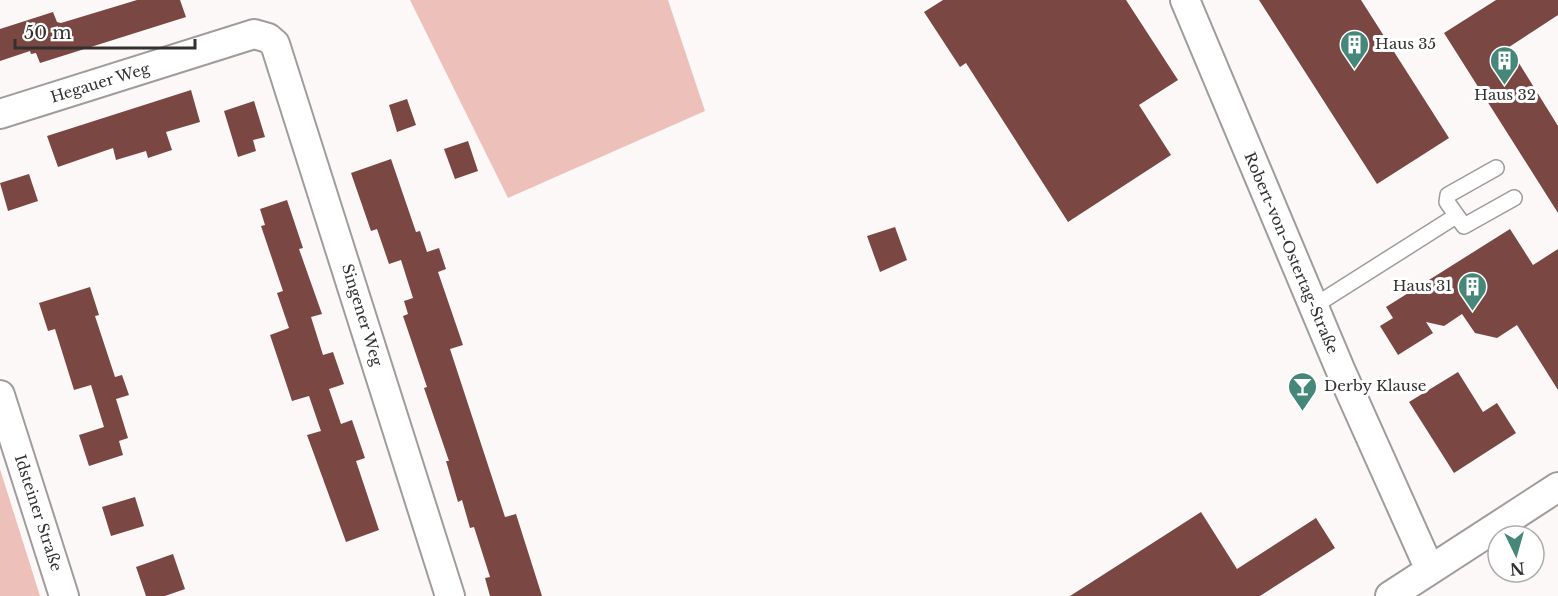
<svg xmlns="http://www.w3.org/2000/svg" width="1558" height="596" viewBox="0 0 1558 596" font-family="'Libre Baskerville',serif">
  <rect width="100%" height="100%" fill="#fcf8f8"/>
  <!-- green -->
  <path fill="#eec0ba" d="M410 0H668L705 111 508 198Z
    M0 469 40 596H0Z"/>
  <!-- building -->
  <path fill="#7a4742" d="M137 0H180L186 17 40 63 36 53 31 54 30 51 0 61V29L53 12 57 22 61 23Z
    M943 0H1126L1178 80 1139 105 1171 155 1068 222 966 63 960 67 924 12Z
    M1259 0H1361L1449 138 1377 184Z
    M1496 0H1558V15L1509 47 1558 126V213L1444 33Z
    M191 90 200 122 166 132 172 150 148 158 146 151 116 160 113 148 58 167 47 136Z
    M407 99 416 125 397 132 389 105Z
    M254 101 265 137 253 140 256 151 238 157 224 111Z
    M468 141 478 171 455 179 444 149Z
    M391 159 416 232 420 231 427 252 439 248 446 269 438 272 463 345 450 349 505 517 516 514 542 596H490L485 578 490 577 474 527 470 528 462 500 458 502 446 461H449L424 388 427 387 403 316 408 314 404 301 413 298 401 260 389 264 377 229 371 231 351 173Z
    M29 174 38 201 8 211 0 183Z
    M287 200 303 248 299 249 322 314 311 317 323 355 333 352 344 384 329 389 341 424 352 420 365 458 356 461 379 530 346 542 307 435 321 431 309 396 292 401 270 335 289 328 277 293 283 291 261 226 265 225 260 209Z
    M895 227 907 260 880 272 867 236Z
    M1510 229 1533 265 1558 249V390L1517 325 1497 338 1475 333 1462 314 1444 326 1426 322 1433 333 1398 355 1380 326 1393 318 1386 307Z
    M90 287 99 315 95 316 115 377 122 375 129 395 116 399 128 438 119 441 123 455 89 466 79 435 104 427 91 385 74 390 55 329 48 331 39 303Z
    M1458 372 1483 412 1497 403 1516 433 1454 473 1409 402Z
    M135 497 144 526 111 536 102 507Z
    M1201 512 1237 569 1316 518 1335 548 1260 596H1070Z
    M173 554 185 589 165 596H146L136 567Z"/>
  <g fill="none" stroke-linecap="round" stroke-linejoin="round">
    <defs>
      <path id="service" d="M1496 168 1448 195 1447 202 1464 226 1514 198
        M1314 306 1456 216"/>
      <path id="minor" d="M1185 0 1340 369 1430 570
        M0 114 254 34 268 38 275 44 450 596
        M0 395 64 596
        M1390 596 1558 487"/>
    </defs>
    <!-- service casing -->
    <use href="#service" stroke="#9f9c9b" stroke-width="18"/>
    <!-- minor casing -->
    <use href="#minor" stroke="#9f9c9b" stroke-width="32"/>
    <!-- service -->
    <use href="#service" stroke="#fff" stroke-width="15"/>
    <!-- minor -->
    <use href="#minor" stroke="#fff" stroke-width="28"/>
  </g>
  <!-- icons -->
  <defs>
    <symbol id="building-pin" viewBox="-11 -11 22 30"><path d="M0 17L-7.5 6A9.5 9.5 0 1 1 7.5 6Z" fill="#458778" stroke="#fff"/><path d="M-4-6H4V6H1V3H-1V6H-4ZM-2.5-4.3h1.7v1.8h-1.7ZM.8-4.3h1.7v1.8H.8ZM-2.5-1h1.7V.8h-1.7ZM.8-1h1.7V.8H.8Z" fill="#fff"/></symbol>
    <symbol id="bar-pin" viewBox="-11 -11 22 30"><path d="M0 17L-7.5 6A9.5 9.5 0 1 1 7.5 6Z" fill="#458778" stroke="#fff"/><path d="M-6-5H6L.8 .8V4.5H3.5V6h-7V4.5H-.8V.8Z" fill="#fff"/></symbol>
  </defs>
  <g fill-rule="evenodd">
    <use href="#building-pin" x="1338" y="28" width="33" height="45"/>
    <use href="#building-pin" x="1488" y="44" width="33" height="45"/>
    <use href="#building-pin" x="1456" y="270" width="33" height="45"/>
    <use href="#bar-pin" x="1286" y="370" width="33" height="45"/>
  </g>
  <g text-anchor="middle" stroke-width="6" stroke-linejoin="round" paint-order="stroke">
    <!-- poi labels -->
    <g font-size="15" fill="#323130" stroke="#fff" text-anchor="start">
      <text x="1375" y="49">Haus 35</text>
      <text x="1505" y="100" text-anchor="middle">Haus 32</text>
      <text x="1452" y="291" text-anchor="end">Haus 31</text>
      <text x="1324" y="391">Derby Klause</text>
    </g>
    <!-- street labels -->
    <g font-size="15" fill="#323130" stroke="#fff">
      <text transform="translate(100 83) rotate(-17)" y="5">Hegauer Weg</text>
      <text transform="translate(1291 253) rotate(67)" y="5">Robert-von-Ostertag-Straße</text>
      <text transform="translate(362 315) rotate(73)" y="5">Singener Weg</text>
      <text transform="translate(38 513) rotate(72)" y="5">Idsteiner Straße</text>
    </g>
  </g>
  <!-- north arrow -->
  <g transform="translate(1516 554) rotate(175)"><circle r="28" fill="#ffffff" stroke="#adadac" stroke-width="1.5"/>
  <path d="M0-4.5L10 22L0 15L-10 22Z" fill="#458778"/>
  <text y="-9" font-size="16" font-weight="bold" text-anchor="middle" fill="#323130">N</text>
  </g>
  <!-- scale -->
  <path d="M15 39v9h180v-9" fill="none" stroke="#323130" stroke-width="3"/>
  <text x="24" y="39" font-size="18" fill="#323130" stroke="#ffffff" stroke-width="4.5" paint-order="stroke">50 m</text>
</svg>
